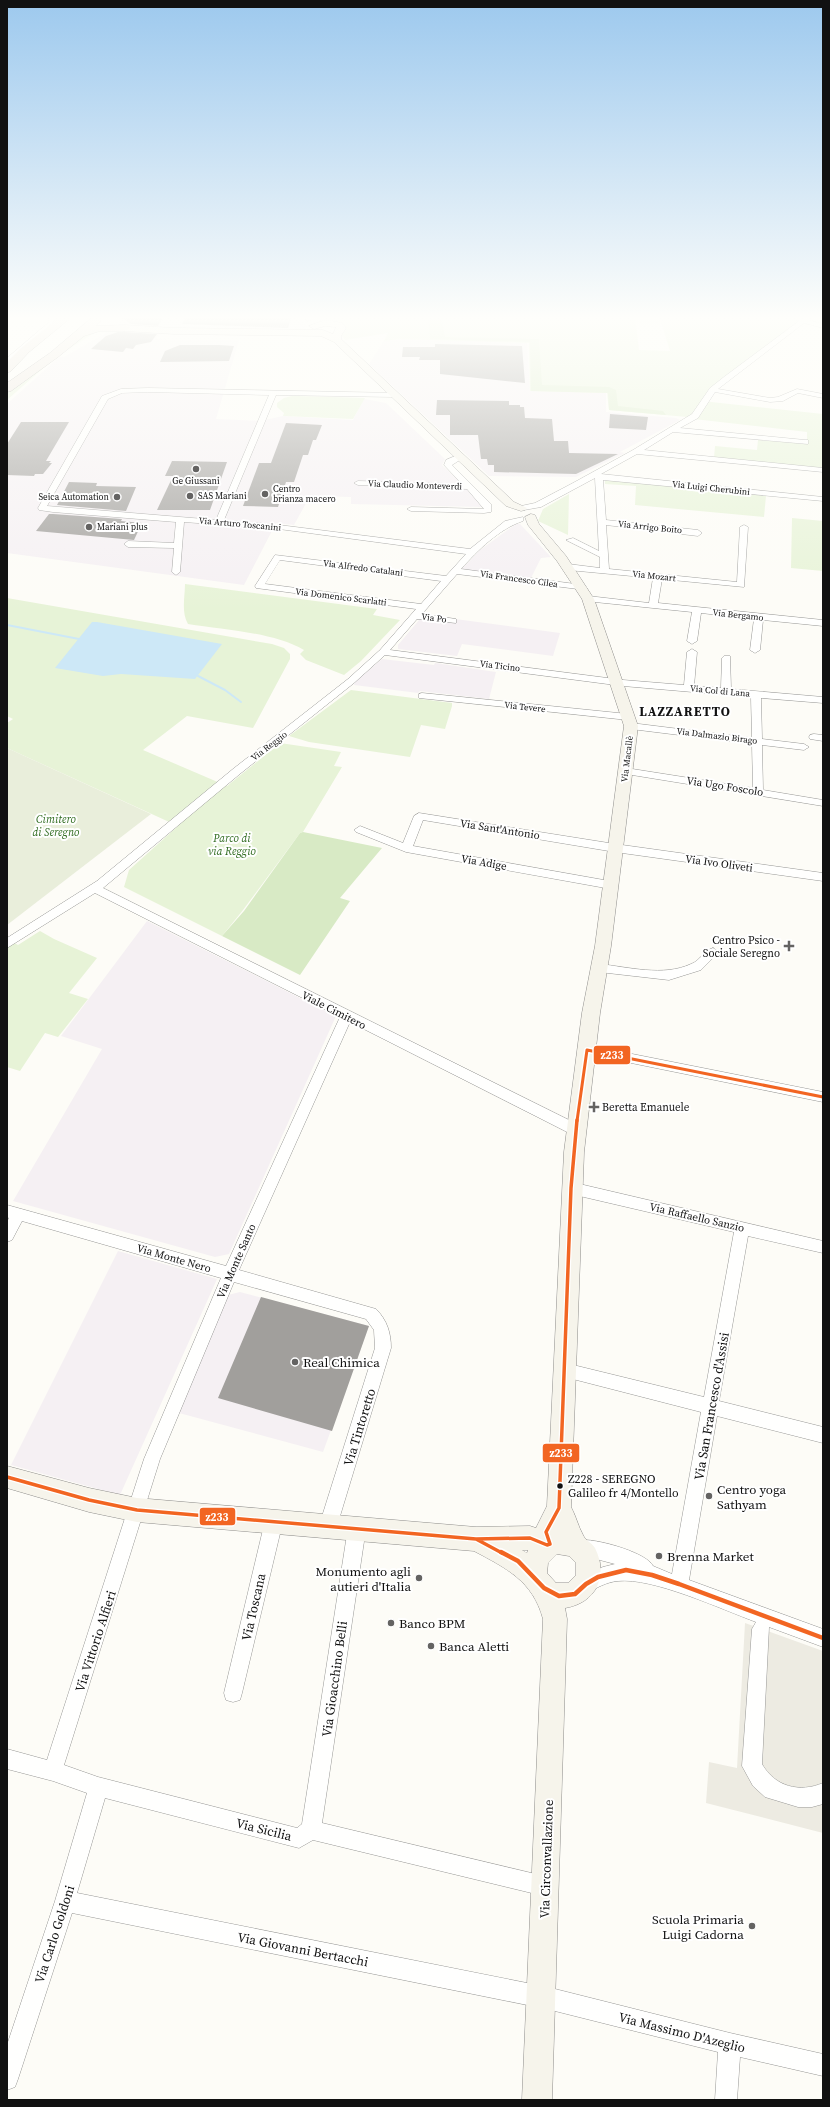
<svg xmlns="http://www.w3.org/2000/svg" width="830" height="2107" viewBox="0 0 830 2107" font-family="'Source Serif 4',serif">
  <rect width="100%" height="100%" fill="#fdfcf7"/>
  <!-- industrial -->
  <path fill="#f5f0f3" d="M123 316H298L307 326 298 331 174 329 119 325Z
    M111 330 159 333 156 339 171 340H239L216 419 260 421 283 416 353 420 364 399 386 403 445 459 442 465 470 492 482 507 351 504V497L310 496 294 525 276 523 244 585 7 553V404L59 357H64Z
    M400 339 527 343 530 391 606 393V412L676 418 680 420 620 452 625 453 576 477 489 476 369 364 384 341Z
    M516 524H520L551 557 541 558 531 578 461 570 480 550Z
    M420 619 453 623 455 619 560 633 553 656 462 644 457 656 398 649V645Z
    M382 659 434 665 435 663 496 672 489 699 420 691 418 693 354 685 355 682Z
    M147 921 336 1016 229 1254 215 1257 13 1201 102 1049 61 1036Z
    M118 1251 217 1279 120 1495 11 1465Z
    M240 1292 369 1326 323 1452 179 1413 228 1295Z"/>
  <!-- green -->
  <path fill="#e7f3d7" d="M318 316H635L639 350 670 351 659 316H783L803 319 702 401 823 414V468L714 458 715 446 757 450 758 440 807 444V432L694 419 687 417 609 410 607 393 530 391 529 343 400 339 384 341 388 333 345 340 342 336 346 329 345 325Z
    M99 330 56 357 7 400V391L80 336Z
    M292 396H298L365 398 353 419 283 416 284 413 277 407V403L284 398Z
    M605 480 766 496 764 517 635 505 636 486 605 484Z
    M569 494 568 535 538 521 543 509Z
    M792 518 823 521V571L791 568Z
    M185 584 377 609 373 615 400 620 361 661 344 675 306 660 300 654 304 650C273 632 224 630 188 624 181 612 185 597 185 584Z
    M7 598 272 644 284 648 290 654V659L253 728 187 716 143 750 227 786 280 743 341 752 334 766 342 767 303 832 300 833 243 910 222 936 124 887 129 870 178 826 7 748V723L13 719 7 716Z
    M351 690 452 703V706L445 729 421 725 410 757 309 742 289 736Z
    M40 931 54 939 97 958 69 993 88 999 58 1037 45 1033 20 1071 7 1067V939L18 945Z"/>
  <!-- forest -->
  <path fill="#d8eac5" d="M428 316H441L445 337 539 339 542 385 609 387 616 390 618 406 663 411 666 415 609 410 608 393 531 391 530 342 430 339Z
    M303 832 382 848 340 898 350 901 300 975 222 936 244 911 300 833Z"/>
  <!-- cemetery -->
  <path fill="#e9eedb" d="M7 748 151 814 7 925Z"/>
  <!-- plaza -->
  <path fill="#edebe2" d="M745 1623 823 1651V1833L706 1803 709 1762 737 1768Z"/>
  <!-- water -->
  <path fill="#cde8f7" d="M92 622H97L222 644 195 679 121 674 103 676 55 668Z"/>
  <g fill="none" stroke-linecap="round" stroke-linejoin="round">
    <!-- stream -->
    <path stroke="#cde8f7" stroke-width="2" d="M7 625 79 639
      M198 676 225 690 241 702"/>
  </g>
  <!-- building -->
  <path fill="#a19f9c" d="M118 316H164L158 326 131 324Z
    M186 316H292L288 328 182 324Z
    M118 332H124L157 334 151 342 136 345 133 349 126 348 123 352 91 349 106 336Z
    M435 344 522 346 525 383 440 374V360H419L420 357H402L403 347H435Z
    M180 345H219L234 346 229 361 160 362 165 351Z
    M437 400 509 401V405H520V407H524L525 418 552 419 554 441H568L569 453 618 454 576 474 494 472V465H488L487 459H481L478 435H450V415H436Z
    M610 414 648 417 646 430 609 428Z
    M21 422H69L46 461H51L49 463H52L43 474H35L34 476 7 475V444Z
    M286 423 322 425 316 440H313L308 455H303L294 482H286L278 507 243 506 259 463H271Z
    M172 461 227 462 210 510H157L173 476H165Z
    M69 482 97 483 96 486 136 487 126 511 57 505Z
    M53 514 122 519 121 521 142 523 134 540 36 531 49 514Z
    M261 1297 369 1326 332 1431 218 1398Z"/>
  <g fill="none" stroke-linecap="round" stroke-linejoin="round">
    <defs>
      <path id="street" d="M43 316 54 317 53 325 7 363V358L48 323 49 319Z
        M304 316H310L312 320 307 321Z
        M806 316H813L808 320 823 324V328L804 323 718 389 770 398 778 397 797 389 823 394V398L798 393 783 401 770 402 715 392 698 418 680 428 805 440H808V444L673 432 644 450 823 468V472L637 454 601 474 823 497V501L603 480 606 520 698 530 702 533 698 536 606 525 609 569 737 582 740 527 744 525 748 527 744 587 662 579 658 603 823 620V626L763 620 760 650 755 653 750 650 754 619 701 613 697 641 692 644 687 641 692 612 585 601 584 599 588 596 649 603 653 578 568 570 564 567 568 564 600 568V557L566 540 573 538 599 551 595 478 541 507 524 510 520 508 521 506 535 503 573 483 633 450 692 414 710 388 724 377Z
        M148 388 397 393V397H394L276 395 224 520 279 525 470 549 505 521 523 517V521C499 529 478 550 461 569L583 585 587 588 586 590 457 574 422 614 456 619V623L417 619 390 650 623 680 684 685 687 652 692 649 697 652 694 686 721 688 722 658 724 656H730L731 689 823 697V703L761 698 762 739 804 744 809 747 804 750 762 745 763 790 823 800V806L626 774 621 771 626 768 753 788 752 744 631 729 626 726 631 723 752 738 751 697 623 686 385 655 354 683 241 773 103 888 581 1126 583 1130 581 1134 576 1135 571 1134 350 1022 239 1270 376 1309C387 1320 391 1333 391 1348L337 1526 334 1532 328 1535 322 1532 319 1526 375 1348 374 1330 366 1319 234 1282 160 1459 64 1765 98 1777 297 1828 302 1824 348 1528 351 1522 357 1519 363 1522 366 1528 322 1823 544 1876 551 1879 554 1886 551 1893 544 1896 313 1840 299 1848 105 1798 77 1893 547 1987 730 2033 823 2054V2076L740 2057 737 2100H715L718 2052 547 2009 72 1913 18 2079 15 2087 7 2090V2045L55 1901 87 1793 53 1781 7 1769V1749L47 1760 144 1459 221 1278 22 1221 12 1240 7 1242V1222L9 1218 7 1217V1205L226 1266 340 1017 95 893 7 948V938L97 881 233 769 348 679 380 650 416 609 256 588 255 586 275 555 446 576 466 554 279 529 184 522 180 572 176 575 172 572 174 548 128 547 124 544 128 541 174 543 176 522 53 512 39 510 38 508 102 396 121 389ZM148 392 269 395 216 520 47 506 108 399 122 393ZM280 560 441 581 421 604 265 584Z
        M460 454H463V458L452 465 491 504V512L484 513 411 511 407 509 411 507 484 509 467 489 358 485 354 483 358 481 462 484 444 465 446 460Z
        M422 693 628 714 633 717 628 720 419 698V694Z
        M814 734 823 735V741L810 739 809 737 810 735Z
        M419 813 615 844 823 873V881L615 852 423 820 413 846 615 882 617 885 611 889 406 852 356 832 354 830 360 826 403 843 414 816Z
        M713 948 719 952 701 970 669 980 599 972 593 968 599 964C629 967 663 977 691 964 700 961 704 950 713 948Z
        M587 1045 823 1092V1102L582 1053 581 1050 582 1047Z
        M571 1182 823 1241V1253L748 1236 719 1401 823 1427V1443L717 1416 689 1580 823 1629V1647L769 1627 762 1764C775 1787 800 1793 823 1783V1804L812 1807H798L765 1797 753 1786 742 1766 752 1629 756 1622C721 1609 652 1577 618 1581 606 1582 597 1588 586 1593L580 1590 577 1584 580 1578 603 1567 615 1564 573 1553 570 1547 573 1541C587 1535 647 1552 653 1566L672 1574 701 1412 565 1377 559 1375 557 1370 559 1365 565 1363 704 1397 734 1232 571 1194 566 1192 564 1188 566 1184Z
        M274 1512 280 1515 283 1521 242 1693 240 1700 233 1702 226 1700 224 1693 265 1521 268 1515Z"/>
      <path id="secondary" d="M325 320 342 323 346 328 341 336V339L514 502 527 508 525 510 521 511 506 506 334 342 321 336 174 334 124 331 119 328 124 325 174 328 323 330 333 334 336 327 325 326 314 329 309 326Z
        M531 514 535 515 539 524 566 556 594 599 638 726 611 946 600 1013 584 1152 571 1507C576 1516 578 1526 583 1535 585 1540 592 1543 595 1548 609 1576 596 1603 565 1608L567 1619 552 2100H522L543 1619C533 1581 506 1568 474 1551L137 1522 89 1512 7 1488V1466L89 1488 137 1498 476 1527 530 1526 536 1528 547 1506 564 1152 582 1013 595 946 624 726 582 599 557 561 528 525 525 517ZM522 1550H528L527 1553ZM557 1554 569 1556 576 1563V1575L568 1583H556L547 1573 548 1563Z"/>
      <path id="highway" d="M61 316H73L29 352 11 371 7 373V362L21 348Z
        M94 316H106L96 326 124 325 130 328 124 331H100L84 336 58 357 11 391 7 392V383L50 353Z"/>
    </defs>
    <!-- street casing -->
    <use href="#street" stroke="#979795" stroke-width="1"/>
    <!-- secondary casing -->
    <use href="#secondary" stroke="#8e8d8b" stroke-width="1"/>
    <!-- highway casing -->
    <use href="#highway" stroke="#858482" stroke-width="1"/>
    <!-- street -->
    <use href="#street" fill="#fffffe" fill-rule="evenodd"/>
    <!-- secondary -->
    <use href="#secondary" fill="#f6f4eb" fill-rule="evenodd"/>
    <!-- highway -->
    <use href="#highway" fill="#eae1d8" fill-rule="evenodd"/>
    <defs>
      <path id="bus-1-far2" d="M577 1121 587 1050 823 1097"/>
      <path id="bus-1-far1" d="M7 1477 89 1500 137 1510 476 1539 530 1538 547 1545 550 1544 546 1532 559 1508 571 1188 577 1120
        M476 1539 502 1553"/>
      <path id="bus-1" d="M501 1552 518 1561 544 1588 559 1596 575 1594 586 1584 598 1577 626 1570 652 1575 679 1584 823 1638"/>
    </defs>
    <!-- bus-1-far2 casing -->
    <use href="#bus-1-far2" stroke="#fff" stroke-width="6"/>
    <!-- bus-1-far1 casing -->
    <use href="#bus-1-far1" stroke="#fff" stroke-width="6"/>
    <!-- bus-1 casing -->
    <use href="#bus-1" stroke="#fff" stroke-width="8"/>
    <!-- bus-1-far2 -->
    <use href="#bus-1-far2" stroke="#f26522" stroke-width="3"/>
    <!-- bus-1-far1 -->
    <use href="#bus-1-far1" stroke="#f26522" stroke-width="3.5"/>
    <!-- bus-1 -->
    <use href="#bus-1" stroke="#f26522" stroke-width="4.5"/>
  </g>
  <!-- sky -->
  <linearGradient id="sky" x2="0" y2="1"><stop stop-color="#9dc9ee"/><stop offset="0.52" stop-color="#fefefb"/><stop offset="1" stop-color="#fefefb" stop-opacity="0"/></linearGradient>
  <rect width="830" height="611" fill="url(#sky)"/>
  <!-- markers -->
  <g fill="#646362" stroke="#fff" stroke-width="1.5">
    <circle cx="196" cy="469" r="4"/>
    <circle cx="265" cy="494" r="4"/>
    <circle cx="190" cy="496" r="4"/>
    <circle cx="117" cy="497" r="4"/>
    <circle cx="89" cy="527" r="4"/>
    <path d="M787 940h4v4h4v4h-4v4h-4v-4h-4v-4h4z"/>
    <path d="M592 1101h4v4h4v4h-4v4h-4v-4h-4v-4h4z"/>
    <circle cx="295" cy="1362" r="4"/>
    <circle cx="709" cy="1496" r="4"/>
    <circle cx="659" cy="1556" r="4"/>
    <circle cx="419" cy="1578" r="4"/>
    <circle cx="391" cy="1623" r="4"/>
    <circle cx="431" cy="1646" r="4"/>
    <circle cx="752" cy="1926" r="4"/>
  </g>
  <circle fill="#111" stroke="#fff" stroke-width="1.5" cx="560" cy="1486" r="3.5"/>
  <g text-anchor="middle" stroke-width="4" stroke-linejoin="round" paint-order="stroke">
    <!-- far-poi labels -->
    <g font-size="9" fill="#111" stroke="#fff" text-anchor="start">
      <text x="196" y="484" text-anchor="middle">Ge Giussani</text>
      <text x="273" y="492">Centro<tspan x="273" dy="10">brianza macero</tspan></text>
      <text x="198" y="499">SAS Mariani</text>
      <text x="109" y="500" text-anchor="end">Seica Automation</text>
      <text x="97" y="530">Mariani plus</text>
    </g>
    <!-- far-street labels -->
    <g font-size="9" fill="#111" stroke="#fff">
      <text transform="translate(415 485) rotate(2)" y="3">Via Claudio Monteverdi</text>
      <text transform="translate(711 488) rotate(6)" y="3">Via Luigi Cherubini</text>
      <text transform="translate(240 524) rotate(5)" y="3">Via Arturo Toscanini</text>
      <text transform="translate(650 527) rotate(6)" y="3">Via Arrigo Boito</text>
      <text transform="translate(363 568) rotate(7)" y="3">Via Alfredo Catalani</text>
      <text transform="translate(654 576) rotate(6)" y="3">Via Mozart</text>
      <text transform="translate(519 579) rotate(8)" y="3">Via Francesco Cilea</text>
      <text transform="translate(341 597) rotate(7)" y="3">Via Domenico Scarlatti</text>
      <text transform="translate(738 615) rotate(6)" y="3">Via Bergamo</text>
      <text transform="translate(434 618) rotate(7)" y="3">Via Po</text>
      <text transform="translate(500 666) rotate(7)" y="3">Via Ticino</text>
      <text transform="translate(720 691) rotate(5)" y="3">Via Col di Lana</text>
      <text transform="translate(525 707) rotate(6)" y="3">Via Tevere</text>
      <text transform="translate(717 736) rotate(7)" y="3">Via Dalmazio Birago</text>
      <text transform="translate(269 746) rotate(-37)" y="3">Via Reggio</text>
      <text transform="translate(627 759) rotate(-83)" y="3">Via Macallè</text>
    </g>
    <!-- street labels -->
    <g font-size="11" fill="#111" stroke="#fff">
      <text transform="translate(725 786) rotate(9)" y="4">Via Ugo Foscolo</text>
      <text transform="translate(500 829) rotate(9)" y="4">Via Sant'Antonio</text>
      <text transform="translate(484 862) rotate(10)" y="4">Via Adige</text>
      <text transform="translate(719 863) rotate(8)" y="4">Via Ivo Oliveti</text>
      <text transform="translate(334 1010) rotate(27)" y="4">Viale Cimitero</text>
      <text transform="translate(697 1217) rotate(13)" y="4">Via Raffaello Sanzio</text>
      <text transform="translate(174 1258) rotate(16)" y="4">Via Monte Nero</text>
      <text transform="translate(236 1261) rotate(-66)" y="4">Via Monte Santo</text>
    </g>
    <!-- park labels -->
    <g font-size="11" font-style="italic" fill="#2f6b1f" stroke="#fff">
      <text x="56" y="823">Cimitero<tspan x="56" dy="13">di Seregno</tspan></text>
      <text x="232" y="842">Parco di<tspan x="232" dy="13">via Reggio</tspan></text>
    </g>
    <!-- poi labels -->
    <g font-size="11" fill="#111" stroke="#fff" text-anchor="end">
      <text x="780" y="944">Centro Psico -<tspan x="780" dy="13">Sociale Seregno</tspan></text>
      <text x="602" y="1111" text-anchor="start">Beretta Emanuele</text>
    </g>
    <!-- near-bus labels -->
    <g font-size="12" fill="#111" stroke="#fff" text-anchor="start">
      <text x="568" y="1483">Z228 - SEREGNO<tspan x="568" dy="14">Galileo fr 4/Montello</tspan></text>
    </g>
    <!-- far-district labels -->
    <g font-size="13" font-weight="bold" letter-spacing="1" fill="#111" stroke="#fff">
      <text x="685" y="716">LAZZARETTO</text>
    </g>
    <!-- near-poi labels -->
    <g font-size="13" fill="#111" stroke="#fff" text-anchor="start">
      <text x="303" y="1367">Real Chimica</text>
      <text x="717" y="1494">Centro yoga<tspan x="717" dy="15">Sathyam</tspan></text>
      <text x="667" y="1561">Brenna Market</text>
      <text x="411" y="1576" text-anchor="end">Monumento agli<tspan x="411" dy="15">autieri d'Italia</tspan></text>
      <text x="399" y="1628">Banco BPM</text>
      <text x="439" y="1651">Banca Aletti</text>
      <text x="744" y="1924" text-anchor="end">Scuola Primaria<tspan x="744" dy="15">Luigi Cadorna</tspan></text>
    </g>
    <!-- near-street labels -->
    <g font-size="13" fill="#111" stroke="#fff">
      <text transform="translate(711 1406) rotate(-80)" y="5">Via San Francesco d'Assisi</text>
      <text transform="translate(359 1427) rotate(-73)" y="5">Via Tintoretto</text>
      <text transform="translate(253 1607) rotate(-77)" y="5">Via Toscana</text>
      <text transform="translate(95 1641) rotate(-72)" y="5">Via Vittorio Alfieri</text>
      <text transform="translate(334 1679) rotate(-82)" y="5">Via Gioacchino Belli</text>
      <text transform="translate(264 1829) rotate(14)" y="5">Via Sicilia</text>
      <text transform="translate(546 1859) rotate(-88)" y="5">Via Circonvallazione</text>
      <text transform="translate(54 1934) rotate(-72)" y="5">Via Carlo Goldoni</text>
      <text transform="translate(303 1949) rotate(11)" y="5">Via Giovanni Bertacchi</text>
      <text transform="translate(682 2032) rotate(14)" y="5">Via Massimo D'Azeglio</text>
    </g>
  </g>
  <g stroke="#fff" stroke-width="1.5">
    <rect x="593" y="1045" width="38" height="20" rx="4" fill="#f26522"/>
    <rect x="542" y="1443" width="38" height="20" rx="4" fill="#f26522"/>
    <rect x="199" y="1507" width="37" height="19" rx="4" fill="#f26522"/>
  </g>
  <g font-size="11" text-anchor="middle" font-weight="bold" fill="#fff">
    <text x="612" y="1059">z233</text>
    <text x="561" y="1457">z233</text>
    <text x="217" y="1521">z233</text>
  </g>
  <!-- border -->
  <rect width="830" height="2107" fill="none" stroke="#111111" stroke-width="16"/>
</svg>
